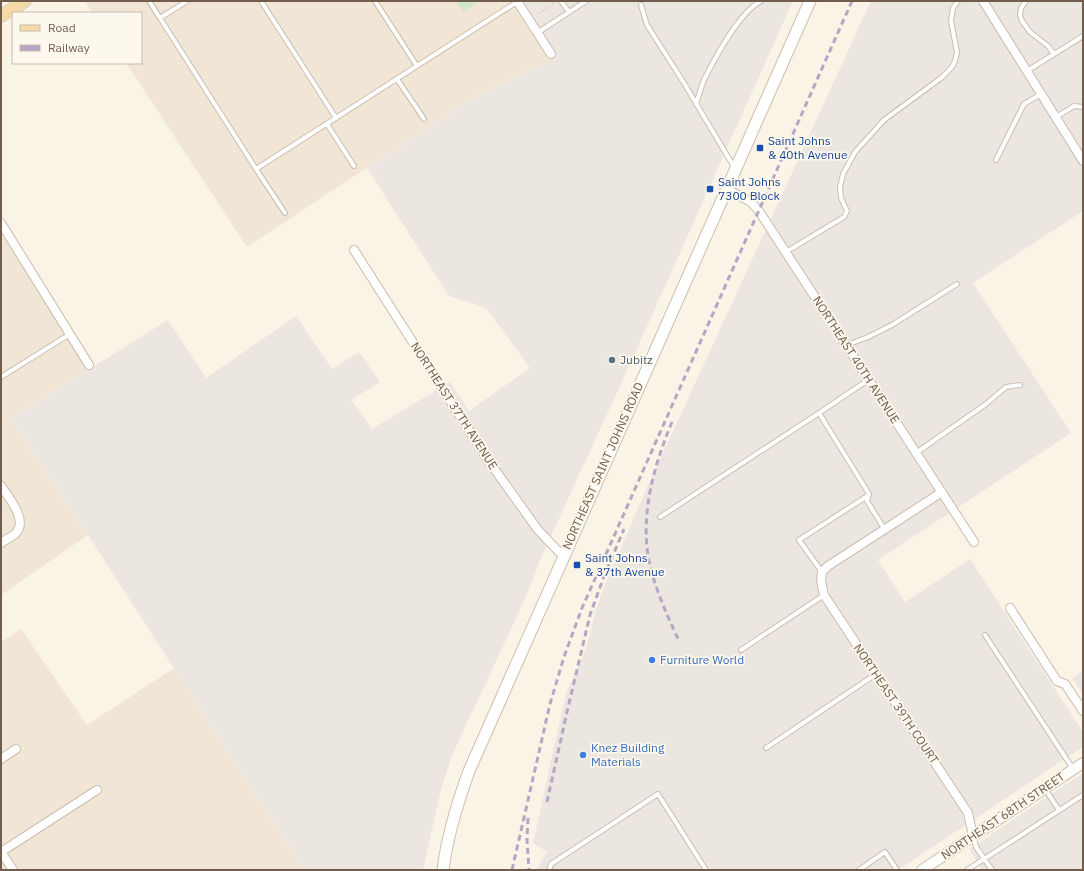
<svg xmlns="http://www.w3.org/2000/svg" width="1084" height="871" viewBox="0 0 1084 871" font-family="'IBM Plex Sans',sans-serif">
  <rect width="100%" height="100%" fill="#faf4e7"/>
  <!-- residential -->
  <path fill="#f1e6d6" d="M85 1H517L555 58 471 99 247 247 126 63H141V13H93Z
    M1 229 90 369 11 418 88 535 1 595Z
    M21 629 87 725 174 668 304 870H1V642Z"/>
  <!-- industrial -->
  <path fill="#ebe6e0" d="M517 1H793L635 353 541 558 526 597 452 755 440 793 423 870H304L88 535 11 418 168 320 206 378 296 316 332 369 359 352 380 382 351 400 372 429 450 382 469 411 530 368 486 308 449 296 367 168 471 99 555 58Z
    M871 1H1083V211L973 283 1071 433 878 560 905 602 970 559 1083 732V747L898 870H536L547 852 533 843 566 693 586 649 595 613 604 587 646 490Z
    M1083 671V694L1072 678Z
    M1083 773V870H982L969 849Z"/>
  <!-- green -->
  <path fill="#d2e7c7" d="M456 1H480L463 12Z"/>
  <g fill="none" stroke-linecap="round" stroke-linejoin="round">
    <defs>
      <path id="service" d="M149 1 160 18
        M187 1 160 18 256 169 517 2
        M261 1 336 118
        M375 1 417 66
        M561 1 569 12
        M1026 1 1021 8 1020 15 1022 21 1030 32 1048 46 1054 54
        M641 5 647 25 684 83 734 167
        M537 33 586 1
        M1027 71 1083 36
        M397 79 424 119
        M696 104C699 95 701 86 705 78 716 56 740 12 761 1
        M1056 117 1074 106 1083 107
        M327 124 354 166
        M996 160 1024 104 1041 94
        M256 169 285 213
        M786 252 844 217 847 211 841 198 840 187 843 174 855 152 884 120 941 78 952 67 955 61 957 52 951 21 953 8 958 1
        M847 345 868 337 892 325 957 284
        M1 377 70 334
        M868 380 819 413 869 494 867 501 885 530
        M916 453 986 404 1006 387 1020 385
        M660 517 819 413
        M822 572 799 540 869 495
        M985 635 1073 769
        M741 650 824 595
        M766 748 876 674
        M1045 789 1059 810
        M974 838 976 847 992 870
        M549 870 551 864 658 794 706 870
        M859 870 885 852 897 870
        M967 870 1083 795"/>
      <path id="minor" d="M517 1 551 54
        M983 1 1083 161
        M727 189 751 202 759 211 974 542
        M1 223 89 365
        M354 250 488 460 538 530 563 556
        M1 486C9 498 29 521 15 534 11 537 5 540 1 543
        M942 492 882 531 828 566 822 572 821 581 824 595 968 813 973 836
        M1010 608 1057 681 1065 684 1083 711
        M1 759 16 749
        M1 852 97 790
        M1 852 13 870"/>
      <path id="tertiary" d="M922 870 1083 763"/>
      <path id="secondary" d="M443 870C447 836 457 804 469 771L810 1"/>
      <path id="primary" d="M1 16 25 1"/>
    </defs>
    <!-- service casing -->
    <use href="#service" stroke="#cbbcae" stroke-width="6"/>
    <!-- minor casing -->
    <use href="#minor" stroke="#cbbcae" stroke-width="10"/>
    <!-- tertiary casing -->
    <use href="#tertiary" stroke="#cbbcae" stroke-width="12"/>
    <!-- secondary casing -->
    <use href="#secondary" stroke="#cebdac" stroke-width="13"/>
    <!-- primary casing -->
    <use href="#primary" stroke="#d8d1cd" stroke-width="14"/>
    <!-- path -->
    <path stroke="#d2b8a4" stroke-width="1.5" stroke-dasharray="1 3" stroke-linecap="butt" d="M539 13 554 3"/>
    <!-- service -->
    <use href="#service" stroke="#fff" stroke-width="4"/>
    <!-- minor -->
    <use href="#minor" stroke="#fff" stroke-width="8"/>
    <!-- tertiary -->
    <use href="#tertiary" stroke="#fff" stroke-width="10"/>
    <!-- secondary -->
    <use href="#secondary" stroke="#fff" stroke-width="11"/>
    <!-- primary -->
    <use href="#primary" stroke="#f3daa6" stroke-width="12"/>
    <!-- rail -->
    <path stroke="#b7a6c3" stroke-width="3" stroke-dasharray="6 4" stroke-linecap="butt" d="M672 422C654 465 640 514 649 561 655 589 667 615 679 641
      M547 802 567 712 590 615 603 579 624 529
      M528 818 527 839 529 870
      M512 870 550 704 564 657 582 608 852 1"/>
  </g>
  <!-- markers -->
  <g fill="#1a4fb4" stroke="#fdf8ed" stroke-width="1.5">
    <rect x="756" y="144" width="8" height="8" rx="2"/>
    <rect x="706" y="185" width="8" height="8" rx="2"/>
    <rect x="573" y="561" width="8" height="8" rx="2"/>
  </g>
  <circle fill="#5c6f8a" stroke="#fdf8ed" stroke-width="1.5" cx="612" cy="360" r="4"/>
  <g fill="#3f7fe0" stroke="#fdf8ed" stroke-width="1.5">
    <circle cx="652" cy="660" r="4"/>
    <circle cx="583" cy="755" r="4"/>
  </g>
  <g text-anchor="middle" stroke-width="3.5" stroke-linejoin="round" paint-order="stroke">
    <!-- transit labels -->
    <g font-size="12" fill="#164399" stroke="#fdf8ed" text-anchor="start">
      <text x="768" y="145">Saint Johns<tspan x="768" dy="14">&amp; 40th Avenue</tspan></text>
      <text x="718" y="186">Saint Johns<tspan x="718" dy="14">7300 Block</tspan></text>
      <text x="585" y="562">Saint Johns<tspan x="585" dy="14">&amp; 37th Avenue</tspan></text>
    </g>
    <!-- service labels -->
    <g font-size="12" fill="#4e5e75" stroke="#fdf8ed" text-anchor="start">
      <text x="620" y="364">Jubitz</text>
    </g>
    <!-- street labels -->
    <g font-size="12" fill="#725c4e" stroke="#fdf8ed">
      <text transform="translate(856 360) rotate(57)" y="4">NORTHEAST 40TH AVENUE</text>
      <text transform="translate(454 406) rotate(57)" y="4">NORTHEAST 37TH AVENUE</text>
      <text transform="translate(603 466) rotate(-66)" y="4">NORTHEAST SAINT JOHNS ROAD</text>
      <text transform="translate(896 704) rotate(56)" y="4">NORTHEAST 39TH COURT</text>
      <text transform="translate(1003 816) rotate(-34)" y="4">NORTHEAST 68TH STREET</text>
    </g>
    <!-- shop labels -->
    <g font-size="12" fill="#366cbe" stroke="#fdf8ed" text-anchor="start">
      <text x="660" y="664">Furniture World</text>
      <text x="591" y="752">Knez Building<tspan x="591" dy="14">Materials</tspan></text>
    </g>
  </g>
  <!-- border -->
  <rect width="1084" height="871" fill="none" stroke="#725c4e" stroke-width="4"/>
  <!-- legend -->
  <rect x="12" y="12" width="130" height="52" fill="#fdf8ed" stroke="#c5baad"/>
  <rect x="20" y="25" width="20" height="6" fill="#f3daa6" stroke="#c5baad"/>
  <text x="48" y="32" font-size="12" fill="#725c4e">Road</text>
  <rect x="20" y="45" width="20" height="6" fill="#b7a6c3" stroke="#c5baad"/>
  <text x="48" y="52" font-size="12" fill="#725c4e">Railway</text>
</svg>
